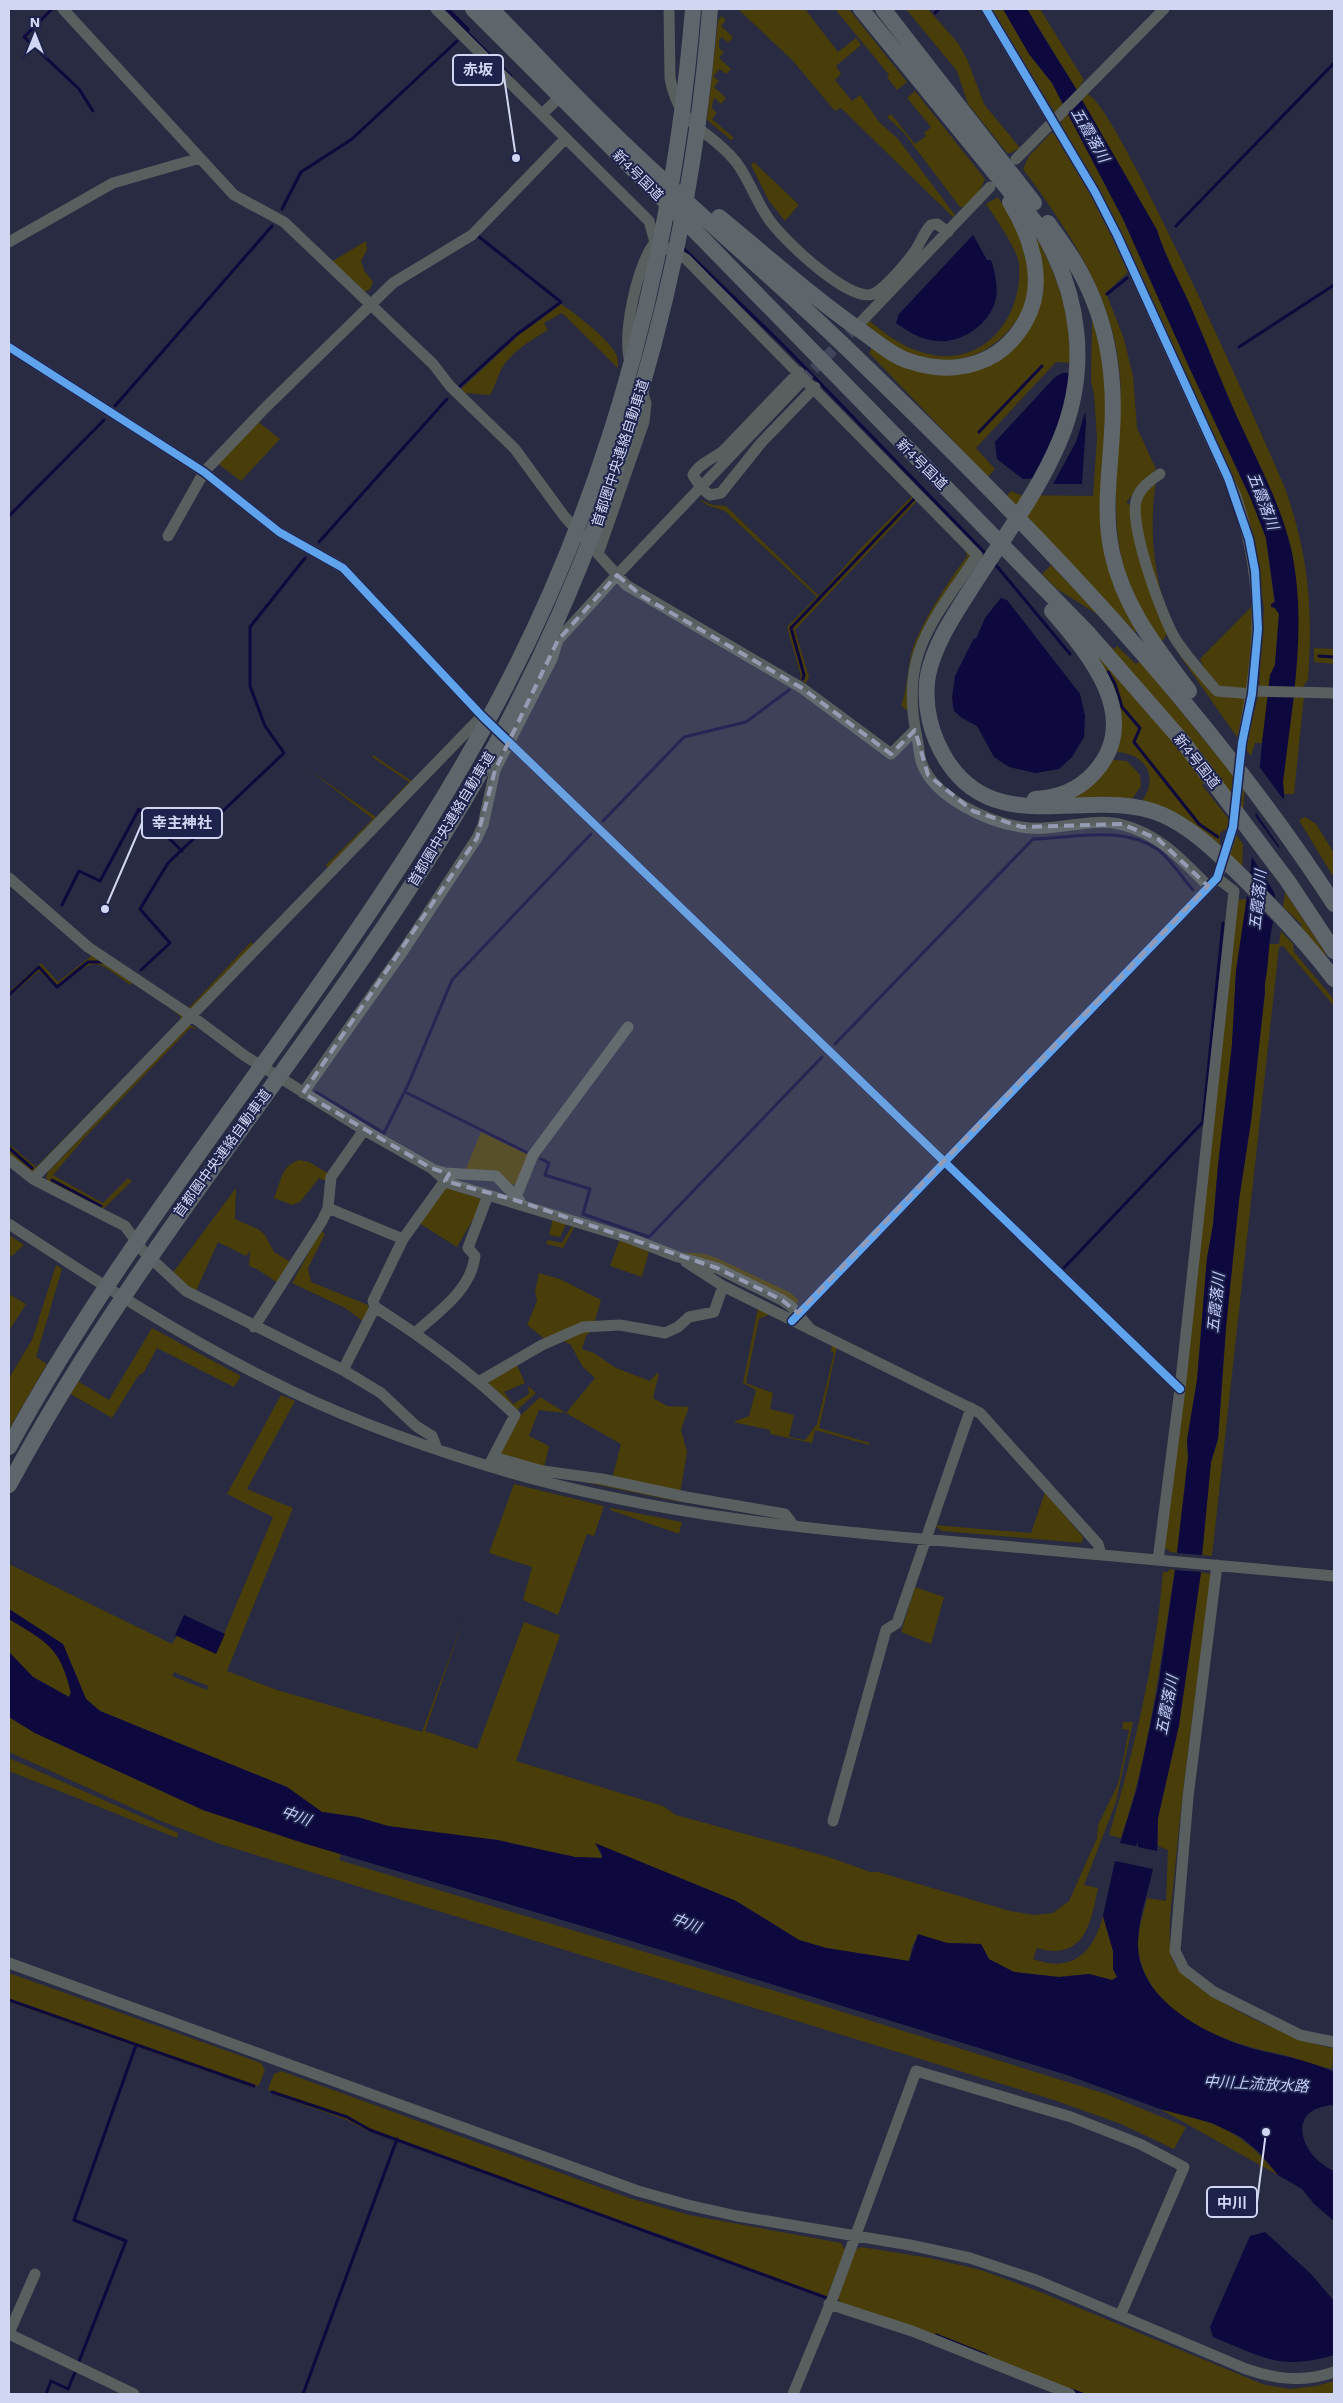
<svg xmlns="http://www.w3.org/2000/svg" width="1343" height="2403" viewBox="0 0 1343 2403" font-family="'Work Sans','Noto Sans JP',sans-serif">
  <rect width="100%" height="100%" fill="#282b42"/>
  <!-- green -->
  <path fill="#493d09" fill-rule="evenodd" d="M738 9H805L838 52 856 38 861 45 836 66 841 74 835 80 852 101 860 95 880 123 898 139 955 215 953 217 841 108 835 111 793 61Z
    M835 9H849L907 82 897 90 887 77 889 75Z
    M906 9H928L958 43 967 59 984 104 1020 148 1011 153H1007L968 104 957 71Z
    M990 9H1003L1029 54 1052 83 1063 105 1055 113Z
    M1027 9H1040L1084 80 1077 90Z
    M722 16 726 20 721 26 733 37 728 43 722 37 719 40V48L724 52 719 58 731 69 726 74 720 69 713 76 719 81 714 87 726 98 721 104 715 98 713 101 712 108 717 113 712 119 734 138 731 140 707 120 718 20Z
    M915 91 985 179 978 194 964 207H960L904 133 887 117 891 114 915 144 926 136 924 133 931 127 907 98Z
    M1087 94C1114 98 1266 443 1285 488 1309 557 1313 608 1308 680L1303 687H1294C1299 640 1301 594 1290 548 1281 506 1262 470 1244 432 1224 390 1208 346 1189 303 1178 279 1165 256 1157 230L1082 100Z
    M1068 114 1123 219 1190 369 1251 499 1266 538 1275 608 1279 614 1275 665 1270 675 1269 687 1259 686 1264 608 1255 548 1246 516 1060 127 1062 120Z
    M1051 133 1055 134 1100 211 1128 272 1106 293 1124 339 1133 376 1137 428 1156 469 1126 502 1131 506 1167 634 1161 643C1153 629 1142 615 1136 600 1112 549 1115 503 1118 448 1119 424 1122 399 1120 376 1114 297 1069 231 1023 169L1029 156Z
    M754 162 799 205 785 221 769 201 751 165Z
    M998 197C1015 224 1028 249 1029 282 1030 295 1024 310 1016 321 990 359 945 371 902 351 889 345 876 334 864 326L870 321C889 338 914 354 941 356 992 359 1023 310 1019 264 1018 250 994 216 986 204Z
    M1034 237H1036C1060 281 1069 313 1071 363L1056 362 976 448 995 469 988 477 869 353 873 346 938 374 1026 331Z
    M366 241 367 250 361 261 364 270 373 282 370 289 363 293 331 262Z
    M561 304C575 313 611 341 617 356 618 359 618 365 618 368L562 313 544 323 548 330C530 341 508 353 499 374 496 382 494 388 490 395L465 393 461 389 519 335Z
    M1092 321H1095L1107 383 1101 499 1139 630 1135 632 1006 497 1011 491 1020 495 1093 496 1097 438 1094 394 1091 381Z
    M257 421 280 439 241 481 217 463Z
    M1156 480C1150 522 1152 559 1163 600 1156 579 1134 521 1140 502 1142 492 1149 487 1156 480Z
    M914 494 971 554 931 621 909 709 906 710 901 705C907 696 908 657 915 642 928 612 948 582 967 556L965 550 917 501 795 630 809 677 806 683 800 679 801 676 787 627 817 597 725 511 709 506 698 499 713 505 726 506 819 596 858 551Z
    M1051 565 1100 616 1057 589 1042 574Z
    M1254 604 1248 688 1242 690 1222 689 1204 668 1200 659Z
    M1081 636C1124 683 1166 731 1204 783L1202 785 1231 822 1230 826 1220 833V846L1140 803C1162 778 1144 751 1113 752L1117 743Z
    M1103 640 1114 649 1117 646 1136 664 1140 661 1245 790 1243 811Z
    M1314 648 1334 649V664L1314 662Z
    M1176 650 1212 690 1242 697 1245 701 1239 740Z
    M1269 694 1262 743H1255L1251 756 1245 748 1258 696Z
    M1294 694 1304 696 1294 794H1284L1283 782Z
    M373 755 413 782 329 869 326 865 373 819 308 769 376 817 409 782 372 757Z
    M1115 760 1127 761 1140 775 1141 786 1132 799 1071 803V797L1110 761Z
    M1305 817 1316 824 1334 853V878L1299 820Z
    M1235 833 1243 844 1242 871 1227 857Z
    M1285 892 1326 954 1322 957 1298 929 1302 925 1283 907Z
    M1247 899 1236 971 1232 1045 1218 1165 1213 1225 1207 1258 1197 1380 1187 1440 1188 1458 1177 1553 1170 1552 1164 1547 1236 900Z
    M1281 931 1293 944 1294 952 1332 997 1334 1006 1283 946 1279 947 1212 1556 1202 1555 1211 1462 1218 1439 1226 1327 1239 1200 1251 1121 1265 991C1263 977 1267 960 1268 944H1279Z
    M251 942 254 945 196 1009H188Z
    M94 954 182 1015 183 1022 38 1173 28 1172 9 1156V1144L36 1167 177 1024 181 1017 135 981 130 985C90 955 96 959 57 988L39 971 9 997V992L41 963 58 982Z
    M189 1025 198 1029 190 1028 87 1135 53 1175 103 1203 128 1178 132 1181 101 1211 50 1185 46 1177 48 1172Z
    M481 1132 529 1155 518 1184 512 1185 465 1171Z
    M299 1160 309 1162 329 1174 327 1181 319 1178 300 1202 292 1205 274 1198C281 1183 280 1166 299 1160Z
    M445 1187 484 1200 457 1247 419 1223Z
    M236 1188 235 1219 258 1229 265 1235 274 1252 294 1264 281 1285 257 1269 249 1266 250 1251 246 1256 218 1242 195 1293 172 1274Z
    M553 1218 566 1224 560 1237 549 1235Z
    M572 1226H575L563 1248 546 1244 548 1240 562 1243Z
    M321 1230 325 1234 308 1268 311 1282 368 1305 369 1313 364 1322 345 1308 292 1283Z
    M9 1235 24 1245 12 1256 9 1254Z
    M620 1239 649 1251 642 1277 610 1266Z
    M684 1252 705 1254 717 1258 791 1293 799 1301 795 1304Z
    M56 1265 62 1269 36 1357 47 1364 9 1429V1378L32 1340Z
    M539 1273 560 1279 601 1300 595 1321 545 1339 527 1325 537 1301 535 1291Z
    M9 1294 26 1304 9 1331Z
    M758 1308 770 1314 759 1319 746 1383 773 1393 770 1409 794 1415 789 1437 805 1440 817 1424 834 1353 831 1352 832 1345 837 1347 819 1428 870 1443 869 1445 815 1430 812 1443 770 1434V1430L733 1422 749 1416 756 1390 743 1383Z
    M595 1327 586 1336 582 1349 594 1353 616 1368 650 1381 657 1373 659 1374 653 1398 667 1406 689 1407 681 1430 687 1452 680 1494 612 1479 621 1444 566 1413 539 1410 529 1436 549 1446 544 1468 501 1455 500 1451 520 1416 540 1397 566 1413 595 1378 582 1366 571 1345 562 1340Z
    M152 1328 241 1376 234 1387 157 1348 144 1372 138 1376 112 1418 69 1393 76 1380 109 1400Z
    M517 1365 525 1383 504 1392 513 1404 529 1394 528 1386 536 1393 516 1411 488 1385 489 1382Z
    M281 1395 295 1401 247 1489 293 1508 227 1671 277 1690 422 1732 464 1618 425 1731 477 1749 524 1622 560 1635 516 1761 663 1806 676 1815 829 1857 870 1872H878L1010 1911 1034 1915 1053 1913 1069 1901 1097 1838 1098 1825 1118 1784 1129 1730 1122 1729 1123 1722H1133L1116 1802 1084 1885 1098 1888C1091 1923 1084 1962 1037 1948L1033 1959C1072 1974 1094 1952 1103 1916L1113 1951V1969L1117 1977 1112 1980 1089 1974 1059 1977 1014 1972 988 1959 981 1944 947 1943 918 1935 912 1947 909 1961 826 1948 799 1940 736 1901 596 1844 602 1858 575 1857 497 1840 388 1826 357 1817 322 1812 287 1787 100 1711 86 1699 63 1644 9 1609V1564L172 1644 177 1636 216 1653 273 1517 227 1494ZM174 1672 208 1686 207 1690 172 1676Z
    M565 1478 681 1498 680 1502Z
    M514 1484 604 1506 594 1536 587 1534 558 1615 523 1600 532 1567 489 1553Z
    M1045 1492 1083 1537 1082 1543 942 1531 934 1525 1031 1533Z
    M611 1508 682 1522 679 1534 610 1510Z
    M1169 1569 1175 1570C1160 1660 1151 1750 1121 1838L1109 1835C1134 1751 1156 1659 1163 1572H1168Z
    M1201 1572 1211 1574C1199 1672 1184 1770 1175 1868 1173 1892 1166 1936 1172 1958 1181 1990 1302 2046 1334 2048L1332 2068C1315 2069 1300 2058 1284 2055 1228 2044 1152 2018 1139 1955 1135 1936 1143 1916 1147 1898L1166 1901 1168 1850 1158 1846V1818L1179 1725Z
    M915 1587 944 1597 931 1644 901 1632Z
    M9 1619C36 1636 59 1644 67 1678 69 1685 72 1691 69 1697L33 1677 9 1652Z
    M9 1717 35 1733 203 1810 341 1854 339 1860 775 1991 1106 2094 1186 2127 1174 2149 1121 2124 1054 2100 220 1844 161 1821 9 1752Z
    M9 1758 178 1833 177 1838 9 1771Z
    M9 1973 261 2063 265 2070 259 2085 252 2087 9 2002Z
    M281 2071 629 2198 689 2215 841 2243 845 2250 826 2299 761 2275 698 2248 368 2131 347 2120 273 2094 268 2089 274 2074Z
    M1160 2109C1216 2122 1241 2130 1278 2175Z
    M861 2247 930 2258 981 2270 1043 2293 1265 2385 1290 2389 1316 2386 1334 2381V2394H1078L956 2344 842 2304 837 2297 855 2250Z"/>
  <!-- water -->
  <path fill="#0d083d" d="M441 9H450L470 29 467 35Z
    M1003 9H1027C1043 37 1061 64 1078 92L1064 106 1052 83 1029 54Z
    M1082 100 1157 230C1165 256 1178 279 1189 303 1208 346 1224 390 1244 432 1262 471 1281 507 1291 548 1308 626 1292 704 1283 782L1284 794 1274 902 1250 878 1262 743 1270 675 1275 665 1279 614 1275 608 1271 607V604L1275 602 1266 538 1251 499 1190 369 1123 219 1068 114Z
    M973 235 987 260H991C995 272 999 290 995 302 988 325 962 343 938 341 921 340 909 332 896 323L899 314Z
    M1062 373H1083L1086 423 1082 484H1041L1037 478 1023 479 997 459 995 442 1054 378Z
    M1001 598 1007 600 1080 694 1085 716 1084 737 1072 757 1059 769 1035 773 1009 767 994 757 977 726 962 718 954 711 952 698 955 676 974 638 976 639 985 618Z
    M1247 896 1273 922C1269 939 1269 954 1267 971 1266 979 1264 983 1265 991L1251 1121 1239 1200 1226 1327 1218 1439 1211 1462 1202 1555 1177 1553 1188 1458 1187 1440 1197 1380 1207 1258 1213 1225 1218 1165 1232 1045 1236 971Z
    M1175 1570 1201 1572 1179 1725 1158 1818 1157 1851 1138 1847V1842L1136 1846 1120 1843 1137 1788 1158 1688Z
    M9 1609 63 1644 86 1699 100 1711 287 1787 322 1812 357 1817 388 1826 497 1840 575 1857 602 1858V1854L595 1843 736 1901 799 1940 826 1948 909 1961 918 1934 947 1943 981 1944 989 1959 1014 1972 1059 1977 1089 1974 1112 1980 1117 1977 1113 1969V1951L1103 1916 1115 1861 1153 1869C1148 1893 1138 1919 1138 1944 1137 2000 1208 2036 1254 2049 1282 2056 1308 2060 1334 2072V2105C1284 2108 1300 2156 1334 2171V2221L1314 2204 1302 2189 1278 2175 1259 2152 1241 2137 1212 2123 1160 2109 1067 2075 599 1931 303 1843 203 1810 35 1733 9 1717V1652L33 1677 69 1697 71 1693C60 1647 48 1643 9 1619Z
    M184 1615 225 1634 216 1654 175 1635Z
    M1265 2232 1311 2274 1334 2301V2355C1280 2371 1263 2357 1213 2337L1210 2327 1250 2236Z"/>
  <!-- pier -->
  <path fill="#282b42" d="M1084 370 1088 403 1076 442 1052 486H1040Z
    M1258 765 1286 803 1281 849 1254 810Z
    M1253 813 1281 851 1277 897 1250 854Z"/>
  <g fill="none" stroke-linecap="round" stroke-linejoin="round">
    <!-- stream -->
    <path stroke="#0d083d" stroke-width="3" d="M52 9 24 37 79 89 93 111
      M935 13 939 9
      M466 31 511 76
      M282 209 301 172 352 139 457 41
      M1176 226 1334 63
      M682 247 786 348 987 555
      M1107 294 1127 278
      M1239 347 1334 285
      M460 386 516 335 561 302 478 236
      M115 406 272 226
      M979 432 1042 366
      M9 516 104 420
      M319 542 447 399
      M995 564 1070 654
      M1319 656 1334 657
      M1108 672 1115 684 1122 707 1140 728 1134 742 1199 824 1218 837
      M803 679 804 675 791 628 914 499
      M603 821 684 737 746 722 789 690
      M62 905 79 871 100 881 139 809 182 851
      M141 970 170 943 140 909 168 863 284 753 265 726 250 686V627L305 558
      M9 995 39 967 57 987 88 962H102
      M835 1044 1033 839C1073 838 1122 825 1157 849 1171 859 1182 878 1193 890
      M316 1092 384 1133 408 1085 452 980 591 834
      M405 1092 526 1152
      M9 1148 32 1168
      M541 1159 549 1163 545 1175 590 1189 583 1214 649 1237 822 1057
      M52 1180 101 1206
      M1063 1269 1203 1122 1223 923
      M9 2000 254 2086
      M272 2092 347 2117 370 2130 827 2298
      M936 2335 986 2355
      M78 2364 126 2241 74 2220 136 2045
      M1071 2390 1082 2394
      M46 2394 51 2381 68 2389 76 2370
      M303 2394 397 2139"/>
    <!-- minor-tunnel -->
    <path stroke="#41455c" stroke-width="11" stroke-dasharray="11 5.5" stroke-linecap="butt" d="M802 381 861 322
      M1235 813 1242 743"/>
    <!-- minor -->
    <path stroke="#585f5e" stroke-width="11" d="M63 9 234 195 284 222 433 364 450 386 515 449 564 516 626 585 802 688 891 754 915 730
      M436 9 649 221 655 242 686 259 977 555C957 586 931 617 919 652 909 681 911 710 917 738 919 747 919 756 922 764 935 798 988 822 1021 827 1055 833 1090 816 1123 825 1159 834 1182 860 1208 886
      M669 9 670 78C679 129 709 128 736 162 749 179 756 201 768 218 781 238 849 303 873 294 885 289 907 262 915 251 921 242 924 232 931 225L937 224 948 232
      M986 9 1095 192 1117 235 1236 496C1266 585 1260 653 1242 743
      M542 114 560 97
      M1016 159 1164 9
      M9 242 113 183 200 158
      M862 321 990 187
      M9 347 204 472 279 532 343 568 482 716 1180 1389
      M630 362C622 333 637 266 655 242
      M799 372 724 450C715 458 698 464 693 475L701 488 710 495 721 493 761 443 815 387
      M1160 474C1151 480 1141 487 1137 498 1127 521 1162 618 1176 640 1188 658 1203 675 1217 691L1252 694
      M168 536 204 472 266 407 393 283 472 235 566 138
      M598 554 644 422 646 403 641 388
      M1252 691 1334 693
      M1225 854 1233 827
      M9 878 88 947 193 1017 245 1056 364 1130 431 1168 448 1183 629 1238 678 1257 717 1268 782 1300 792 1307 811 1330
      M303 1093 403 951 477 838 483 825 495 770 552 659 558 640 617 575 802 381
      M9 1160 33 1179 125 1226 144 1252 186 1291 343 1370 381 1393 416 1426 432 1436 437 1449
      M435 1170 445 1173 496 1176 520 1201
      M33 1179 482 716
      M514 1202 533 1155 628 1027
      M328 1208 403 1239 373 1301 375 1307 343 1370
      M9 1224C93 1279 177 1334 267 1379 337 1415 413 1443 488 1466 652 1516 822 1531 992 1545 1106 1555 1220 1565 1334 1576
      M403 1239 449 1175
      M686 1262 723 1286 980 1413 1098 1544 1101 1554
      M375 1307C425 1339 472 1373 515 1415L490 1463
      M792 1321 1217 878 1220 870
      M254 1327 322 1221 328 1208 331 1177 364 1130
      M415 1333C439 1311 471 1290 475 1256L468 1248 488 1195
      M480 1381 542 1345 583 1327 620 1325 665 1333 678 1327 689 1317 714 1312 723 1286
      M493 1457 543 1471 602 1479 686 1497 785 1514 794 1526
      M1158 1560 1180 1389 1234 891 1217 878
      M1217 1565 1188 1797 1175 1951 1184 1969 1214 1992 1300 2035 1334 2042
      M833 1821 886 1630 897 1623 971 1408
      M9 1963 638 2191 688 2205 737 2216 910 2245 970 2258 1036 2280 1246 2369C1276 2379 1303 2383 1334 2372
      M829 2304 912 2331 1070 2394
      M9 2333 35 2274
      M9 2334 134 2394
      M793 2394 833 2297 916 2071 1071 2117 1140 2144 1184 2167 1120 2316"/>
    <!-- highway -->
    <path stroke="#5e666b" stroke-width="16" d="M473 9 701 237 1087 632 1183 742 1287 880 1334 951
      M491 9C532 50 571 93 613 133 694 212 782 284 863 364 1035 530 1203 703 1334 904
      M861 9 1040 228C1080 293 1090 368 1060 440 1038 493 1001 541 970 590 953 617 935 643 928 675 923 705 931 736 947 761 998 841 1093 784 1163 815 1190 827 1213 849 1234 869 1270 904 1304 939 1334 979
      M883 9 1034 203
      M719 217C767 256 813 298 864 333 878 343 893 356 909 361 956 377 1002 364 1026 320 1047 282 1031 236 1010 202
      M1048 223C1057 236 1066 248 1074 261 1106 314 1116 370 1112 432 1110 473 1103 512 1112 553 1124 608 1156 647 1189 691
      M1035 799C1057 798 1078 790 1093 774 1145 719 1089 654 1052 611
      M9 1447C115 1252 259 1080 381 895 426 828 469 758 506 686 615 476 674 243 693 9
      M9 1485C133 1254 307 1056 444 834 598 585 688 300 710 9"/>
    <defs>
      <path id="cycleway" d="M9 347 204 472 279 532 343 568 482 716 1180 1389
        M792 1321 1217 878 1233 827 1242 743 1252 694 1258 629 1255 571 1249 539 1228 478 1117 235 1095 192 986 9"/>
    </defs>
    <!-- cycleway casing -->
    <use href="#cycleway" stroke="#1e234c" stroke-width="11"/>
    <!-- cycleway -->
    <use href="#cycleway" stroke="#60a3ed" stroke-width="8"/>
  </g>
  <!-- marked area -->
  <path fill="#969bb4" fill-opacity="0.2" stroke="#969bb4" stroke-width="4" stroke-dasharray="10 6" stroke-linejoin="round" d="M617 575 642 596 802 688 891 754 915 730 928 775 973 811 1022 827 1122 824 1158 839 1208 886 798 1313 782 1300 717 1268 515 1200 445 1181 449 1174 431 1168 303 1093 477 838 495 770 558 640Z"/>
  <g text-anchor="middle" stroke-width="4" stroke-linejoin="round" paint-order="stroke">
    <!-- street labels -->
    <g font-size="14" fill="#d1d7f2" stroke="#1e234c">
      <text transform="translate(638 175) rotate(45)" y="5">新4号国道</text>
      <text transform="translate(620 453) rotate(-72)" y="5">首都圏中央連絡自動車道</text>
      <text transform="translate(922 464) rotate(45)" y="5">新4号国道</text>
      <text transform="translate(1197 761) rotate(52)" y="5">新4号国道</text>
      <text transform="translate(451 819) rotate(-59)" y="5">首都圏中央連絡自動車道</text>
      <text transform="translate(222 1153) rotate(-54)" y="5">首都圏中央連絡自動車道</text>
    </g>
    <!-- water labels -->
    <g font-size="15" font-style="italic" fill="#c5cffc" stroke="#1e234c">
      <text transform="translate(1090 135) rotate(60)" y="5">五霞落川</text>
      <text transform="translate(1263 501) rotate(69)" y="5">五霞落川</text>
      <text transform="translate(1258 900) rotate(-84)" y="5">五霞落川</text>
      <text transform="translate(1216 1303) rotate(-84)" y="5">五霞落川</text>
      <text transform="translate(1167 1705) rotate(-79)" y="5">五霞落川</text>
      <text transform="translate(296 1816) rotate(20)" y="5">中川</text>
      <text transform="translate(686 1923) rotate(21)" y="5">中川</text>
      <text transform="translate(1256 2084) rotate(3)" y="5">中川上流放水路</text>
    </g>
  </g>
  <!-- callouts -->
  <path fill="none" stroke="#d1d7f2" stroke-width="2" d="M516 158L503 70M105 909L142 823M1266 2132L1257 2202"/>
  <g fill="#d1d7f2" stroke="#1e234c" stroke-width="2">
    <circle cx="516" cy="158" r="5"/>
    <circle cx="105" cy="909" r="5"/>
    <circle cx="1266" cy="2132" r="5"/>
  </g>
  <g fill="#1e234c" stroke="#d1d7f2" stroke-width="2">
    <rect x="453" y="55" width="50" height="30" rx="5"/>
    <rect x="142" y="808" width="80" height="30" rx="5"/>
    <rect x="1207" y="2187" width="50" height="30" rx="5"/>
  </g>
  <g font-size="15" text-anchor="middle" font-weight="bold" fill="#d1d7f2">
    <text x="478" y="75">赤坂</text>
    <text x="182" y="828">幸主神社</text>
    <text x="1232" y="2208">中川</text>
  </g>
  <!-- border -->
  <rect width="1343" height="2403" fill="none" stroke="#d1d7f2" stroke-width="20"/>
  <!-- north arrow -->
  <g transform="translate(35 35)" stroke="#1e234c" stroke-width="4" paint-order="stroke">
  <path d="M0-4L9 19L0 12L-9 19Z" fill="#d1d7f2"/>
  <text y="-8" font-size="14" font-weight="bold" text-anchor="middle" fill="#d1d7f2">N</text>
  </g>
</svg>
